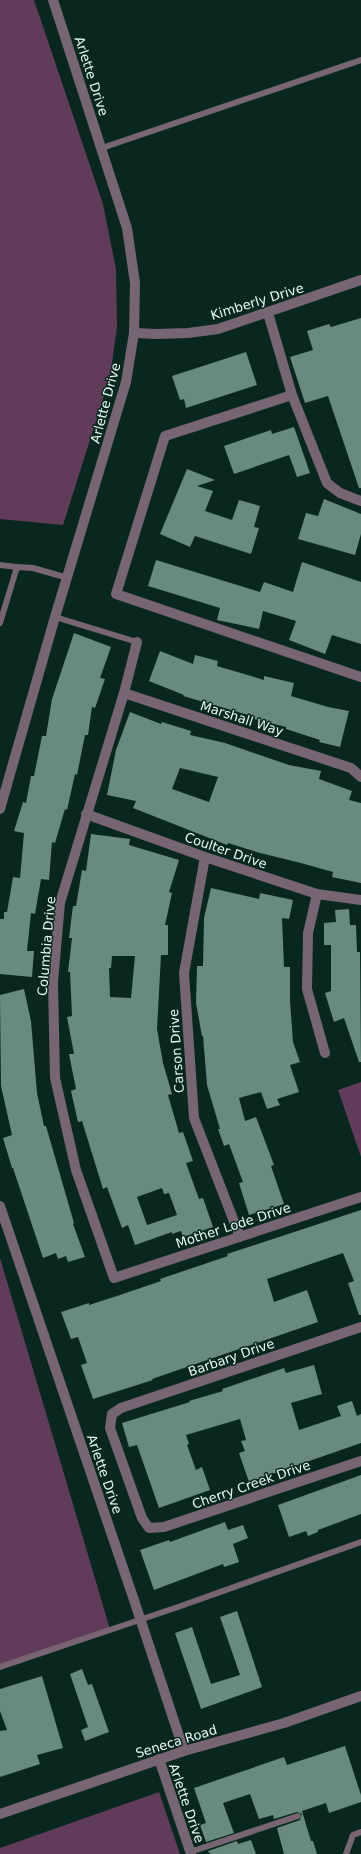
<svg xmlns="http://www.w3.org/2000/svg" width="361" height="1854" viewBox="0 0 361 1854" font-family="'DejaVu Sans',sans-serif">
  <rect width="100%" height="100%" fill="#08281f"/>
  <!-- green -->
  <path fill="#603c5a" d="M0 0H34L103 204 116 269 117 327 110 377 63 525 0 519Z
    M361 1082V1157L338 1090Z
    M0 1258 110 1629 0 1664Z
    M159 1792 180 1854H0V1848Z"/>
  <!-- building -->
  <path fill="#698a7e" fill-rule="evenodd" d="M361 318V488H359L328 396 305 403 290 357 313 350 307 331 329 324 331 327Z
    M246 352 257 385 186 408 184 399 180 400 172 376Z
    M294 427 310 473 297 477 289 455 234 474 224 446 271 430 272 434Z
    M187 469 215 480 197 486 213 491 205 511 232 520 239 500 260 506 254 527 259 528 251 554 195 536 190 547 160 534Z
    M324 499 361 514V534L355 555 298 539 306 513 318 516Z
    M156 560 260 592 264 582 293 592 302 562 361 582V644L332 635 325 654 289 640 296 621 263 611 259 629 217 620 220 608 148 586Z
    M74 633 111 647 100 678 105 679 95 708 92 707 88 735H85L77 775 75 774 67 810 65 809 55 843 52 842 49 880 41 879 35 914 31 913 27 951H34L32 977 0 974V919H4V912H7L13 877 20 878 24 833 14 831 23 802 26 803 31 776H34L42 736H46L52 699Z
    M160 651 193 664 195 655 218 661 217 666 264 680V676L294 683 291 696 328 707 349 711 340 747 319 742 320 740 286 729V727L254 719 255 717 183 696 184 695 149 681Z
    M130 712 161 724 162 722 191 731 190 735 225 743 289 765 321 771 319 779 352 791 349 800 361 803V883L332 877 333 872 301 863 260 853 228 843 227 845 133 808 136 801 107 795 116 750ZM180 768 218 777 209 802 172 789Z
    M91 834 130 839 129 845 179 860 169 892 172 893 165 925H168V955H161L157 1029 163 1063 172 1094 168 1095 179 1133 183 1132 193 1161 186 1163 199 1199 203 1198 213 1227 183 1237 181 1231 172 1234V1232L135 1245 128 1225 122 1228 107 1187 103 1189 82 1121 78 1122 71 1091 76 1089 69 1054H74L67 1017 72 1016 70 972H68L72 938H69L73 906H76L82 870 86 871ZM112 956H135L131 998 110 997 109 968H111ZM162 1188 164 1194 169 1193 177 1215 147 1225 137 1197Z
    M211 888 259 899 260 893 293 900 289 919 282 918 284 967H290V1001L293 1042 300 1062 290 1065 299 1092 277 1099 280 1105 267 1109 261 1092 239 1098 245 1121 256 1117 274 1165 271 1166 284 1204 249 1215 239 1183 243 1182 229 1144 224 1146 218 1129H220L207 1085 203 1036H202L196 1003 197 966H203L204 918Z
    M349 909 350 925H356L357 952H360L361 1062H359L344 1018 334 1022 325 993 331 991V945H324V923L336 922 335 910Z
    M24 989 31 1021 37 1093 44 1126H46L74 1223 73 1224 85 1257 68 1262 66 1256 58 1259 56 1253 43 1258 13 1168H12L3 1138 12 1135 1 1086 0 995Z
    M361 1210V1315H359L348 1283 354 1281 343 1253 267 1279 274 1302 307 1290 318 1322 152 1379 153 1380 93 1399 81 1365 87 1363 78 1337 71 1339 61 1312 89 1303V1305L120 1295 161 1281 160 1279 228 1256 227 1254Z
    M314 1365 322 1394 291 1403 299 1430 341 1416 337 1406 352 1401 357 1416 361 1414V1443L249 1482 239 1453 245 1451 241 1441 246 1440 240 1419 186 1435 189 1444 187 1445 196 1470 202 1467 210 1490 159 1508 137 1445 129 1447 122 1423 190 1402 189 1401 223 1391 222 1389 284 1368 286 1373Z
    M361 1475V1514L318 1530V1532L308 1536 306 1531 289 1537 278 1505Z
    M225 1522 228 1530 243 1525 248 1538 233 1544 239 1562 224 1567 223 1564 154 1590 140 1550 169 1540 170 1542Z
    M237 1611 262 1687 201 1709 175 1633 192 1627 211 1684 240 1675 220 1617Z
    M82 1669 88 1685 92 1684 109 1732 85 1741 81 1730 88 1727 70 1674Z
    M42 1676 63 1748 37 1755 40 1764 0 1777V1731L7 1730 0 1711V1689Z
    M345 1746 361 1795V1802L329 1813 326 1803 302 1811 311 1841H313L317 1854H284L277 1828 300 1820 302 1814 297 1812 274 1819 273 1815 259 1819 250 1794 223 1803 234 1833 206 1842 200 1825 206 1823 194 1788 284 1757 287 1765Z
    M251 1840 256 1854H210L208 1851 237 1841 238 1844Z"/>
  <g fill="none" stroke-linecap="round" stroke-linejoin="round">
    <!-- service -->
    <path stroke="#776573" stroke-width="6" d="M102 148 361 60
      M0 565 17 567
      M55 617 137 642
      M0 623 17 567 33 568 68 578
      M0 1667 178 1607 361 1542
      M190 1852 298 1816
      M346 1854 353 1835 361 1832"/>
    <!-- minor -->
    <path stroke="#776573" stroke-width="10" d="M268 313 292 395 165 436 116 594 361 677
      M134 333 157 334 188 333 218 329 361 280
      M292 395 327 483 340 493 361 501
      M137 642 124 693 60 903 53 982 55 1078 76 1170 114 1278 361 1197
      M124 693 351 768 361 777
      M86 814 205 857 317 894 361 900
      M205 857 184 973 194 1118 240 1237
      M317 894 308 933 307 989 325 1053
      M361 1327 121 1408 112 1414 110 1428 142 1518 149 1528 164 1527 361 1461
      M159 1759 191 1854"/>
    <!-- tertiary -->
    <path stroke="#776573" stroke-width="10" d="M0 809 55 617 126 382 134 333 135 283 127 228 53 0
      M0 1206 134 1600 184 1751
      M0 1814 184 1751 284 1723 361 1696"/>
  </g>
  <g text-anchor="middle" stroke-width="3" stroke-linejoin="round" paint-order="stroke">
    <!-- street labels -->
    <g font-size="13" fill="#e7f9f2" stroke="#08281f">
      <text transform="translate(92 76) rotate(72)" y="5">Arlette Drive</text>
      <text transform="translate(257 301) rotate(-17)" y="5">Kimberly Drive</text>
      <text transform="translate(105 403) rotate(-75)" y="5">Arlette Drive</text>
      <text transform="translate(242 718) rotate(18)" y="5">Marshall Way</text>
      <text transform="translate(226 850) rotate(19)" y="5">Coulter Drive</text>
      <text transform="translate(46 946) rotate(-85)" y="5">Columbia Drive</text>
      <text transform="translate(176 1051) rotate(-94)" y="5">Carson Drive</text>
      <text transform="translate(233 1225) rotate(-18)" y="5">Mother Lode Drive</text>
      <text transform="translate(231 1357) rotate(-19)" y="5">Barbary Drive</text>
      <text transform="translate(105 1474) rotate(71)" y="5">Arlette Drive</text>
      <text transform="translate(251 1484) rotate(-19)" y="5">Cherry Creek Drive</text>
      <text transform="translate(176 1741) rotate(-17)" y="5">Seneca Road</text>
      <text transform="translate(187 1803) rotate(71)" y="5">Arlette Drive</text>
    </g>
  </g>
</svg>
